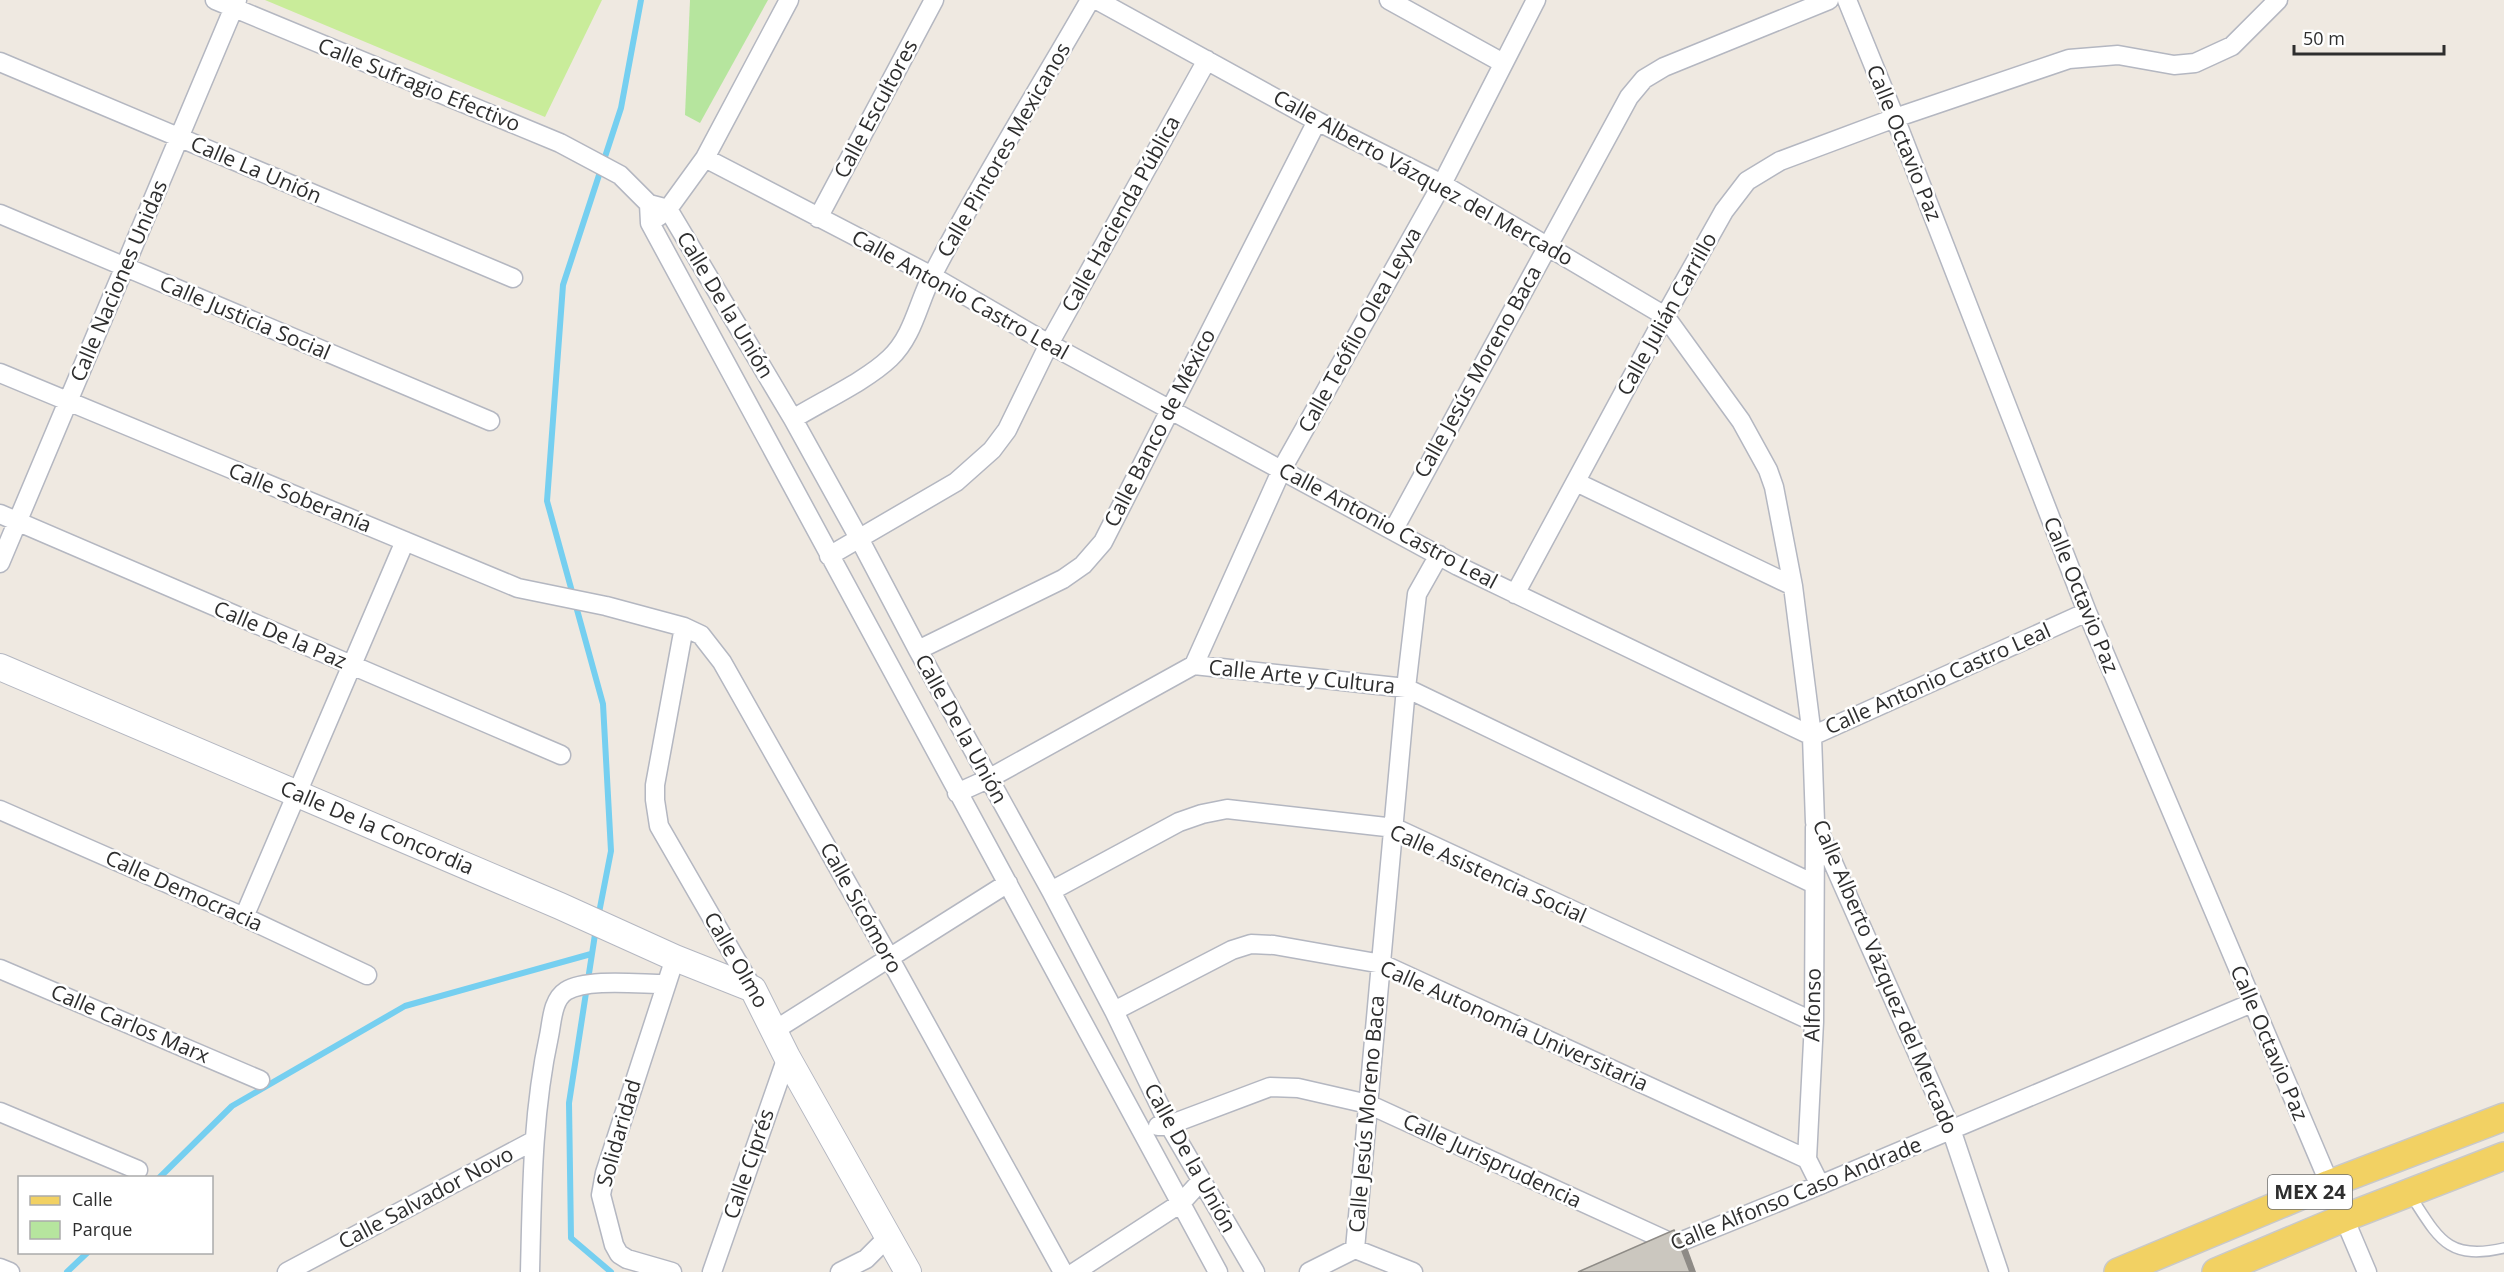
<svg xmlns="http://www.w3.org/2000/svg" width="2504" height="1272" viewBox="0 0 2504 1272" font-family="'Open Sans',sans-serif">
  <rect width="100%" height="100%" fill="#efe9e1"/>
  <!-- green -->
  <path fill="#b6e59e" d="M690 0H768L700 123 685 115Z"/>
  <!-- pitch -->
  <path fill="#c9ec9a" d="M265 0H602L545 117Z"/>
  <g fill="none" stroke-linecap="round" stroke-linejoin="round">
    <!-- stream -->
    <path stroke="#75cff0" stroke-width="6" d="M598 918 611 851 603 704 547 501 563 285 621 108 641 0
      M596 928 569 1103 571 1238 611 1272
      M159 1178 232 1106 405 1006 591 954
      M67 1272 88 1252"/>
    <defs>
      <path id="lane" d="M2411 1196C2439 1239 2448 1261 2504 1248"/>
      <path id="street" d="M215 0 560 143 620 175 649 204 668 209 793 419 860 540 918 650 1051 891 1114 1011 1169 1125 1255 1272
        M1097 0 1317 121 1442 184 1665 316 1741 421 1768 470 1774 487 1793 586 1812 736 1815 822 1951 1129 1999 1272
        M1389 0 1503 63
        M1847 0 1895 118 2087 612 2367 1272
        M0 62 513 278
        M705 158 932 276 1049 344 1458 566 1812 736 2087 612
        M649 204 650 223 1218 1272
        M0 214 490 421
        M658 217 668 209 705 158 789 0
        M818 218 934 0
        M0 373 518 588 606 606 684 627 701 635 722 662 890 959 1063 1272
        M793 419C822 401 866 381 890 358 914 335 918 302 933 274 981 181 1038 91 1090 0
        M1576 482 1793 586
        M0 514 561 755
        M1394 529 1629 97 1644 79 1664 67 1829 0
        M829 556 956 482 992 450 1007 430 1049 344 1207 60
        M0 563 237 0
        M1515 594 1665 316 1724 211 1747 181 1780 161 1895 118 2069 59 2118 55 2174 65 2195 63 2232 46 2278 0
        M684 627 655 785V800L659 826 753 989
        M918 650 1063 579 1083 565 1103 542 1317 121
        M1194 665 1282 469 1442 184 1536 0
        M957 793 988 779 1194 665 1406 688 1814 884
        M0 810 244 917 367 975
        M1815 827 1814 1022 1807 1159 1820 1185
        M1051 891 1179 822 1202 814 1227 809 1395 828 1814 1022
        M244 917 405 541
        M0 969 260 1080
        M1114 1011 1232 950 1251 944 1274 945 1382 964 1807 1159
        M775 1030 1008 883
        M0 1112 138 1170
        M1158 1126 1169 1125 1270 1087 1298 1088 1368 1104 1674 1244
        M1355 1249 1406 688 1417 594 1439 555
        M1660 1250 1820 1185 2252 1003
        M0 1268 10 1272
        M287 1272 533 1141
        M530 1272C532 1193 532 1114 549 1036 552 1022 552 1000 566 991 587 978 639 984 665 984
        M672 1272 627 1259 619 1254 614 1245 601 1195 605 1173 675 958
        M712 1272 787 1057
        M840 1272 866 1259 888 1237
        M1075 1272 1181 1203 1201 1181
        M1309 1272 1355 1249 1413 1272"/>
      <g id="secondary">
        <path id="s1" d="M0 667 560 906 675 958 753 989 787 1057 908 1272"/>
      </g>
      <path id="primary" d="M2118 1272 2329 1184 2504 1117
        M2216 1272 2344 1218 2504 1156"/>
    </defs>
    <!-- lane casing -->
    <use href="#lane" stroke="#b4b7c1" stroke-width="12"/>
    <!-- street casing -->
    <use href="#street" stroke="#b4b7c1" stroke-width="21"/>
    <!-- secondary casing -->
    <use href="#secondary" stroke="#b4b7c1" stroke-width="28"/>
    <!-- primary casing -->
    <use href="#primary" stroke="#c9c9c9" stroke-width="30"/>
    <!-- lane -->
    <use href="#lane" stroke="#fff" stroke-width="9"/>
    <!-- street -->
    <use href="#street" stroke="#fff" stroke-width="18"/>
    <!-- secondary -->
    <use href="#secondary" stroke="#fff" stroke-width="26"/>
    <!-- primary -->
    <use href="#primary" stroke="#f2d163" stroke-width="27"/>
  </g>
  <!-- shaded-wall -->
  <path fill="#8e8b86" d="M1674 1230 1688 1250 1696 1272H1690Z"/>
  <!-- building -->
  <path fill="#cbc7bf" stroke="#8e8b86" stroke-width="1.5" d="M1674 1230 1690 1272H1578Z"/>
  <g text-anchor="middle" stroke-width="5" stroke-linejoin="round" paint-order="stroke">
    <!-- shield labels -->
    <rect fill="#fff" stroke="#6d6d6d" stroke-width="1.5" x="2268" y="1175" width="84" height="34" rx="4.5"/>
    <g font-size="20" font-weight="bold" fill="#2e2e2e">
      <text x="2310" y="1199">MEX 24</text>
    </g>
    <!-- street labels -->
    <g font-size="21" fill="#2e2e2e" stroke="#fff">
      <text transform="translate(419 85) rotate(22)" y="7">Calle Sufragio Efectivo</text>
      <text transform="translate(876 109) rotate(-62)" y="7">Calle Escultores</text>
      <text transform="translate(1904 143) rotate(68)" y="7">Calle Octavio Paz</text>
      <text transform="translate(1004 150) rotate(-60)" y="7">Calle Pintores Mexicanos</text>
      <text transform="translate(256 170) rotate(23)" y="7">Calle La Unión</text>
      <text transform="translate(1423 178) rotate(29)" y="7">Calle Alberto Vázquez del Mercado</text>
      <text transform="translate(1121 214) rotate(-61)" y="7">Calle Hacienda Pública</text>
      <text transform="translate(119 281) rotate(-67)" y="7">Calle Naciones Unidas</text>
      <text transform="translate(960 295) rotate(29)" y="7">Calle Antonio Castro Leal</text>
      <text transform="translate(725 305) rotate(59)" y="7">Calle De la Unión</text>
      <text transform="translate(1667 314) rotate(-61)" y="7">Calle Julián Carrillo</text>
      <text transform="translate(245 318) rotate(23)" y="7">Calle Justicia Social</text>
      <text transform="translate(1360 330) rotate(-61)" y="7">Calle Teófilo Olea Leyva</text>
      <text transform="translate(1478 372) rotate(-61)" y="7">Calle Jesús Moreno Baca</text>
      <text transform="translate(1160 428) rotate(-63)" y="7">Calle Banco de México</text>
      <text transform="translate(300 498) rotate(22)" y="7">Calle Soberanía</text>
      <text transform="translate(1388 526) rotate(28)" y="7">Calle Antonio Castro Leal</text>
      <text transform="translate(2081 595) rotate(68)" y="7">Calle Octavio Paz</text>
      <text transform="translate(280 635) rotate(23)" y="7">Calle De la Paz</text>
      <text transform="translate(1302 677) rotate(6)" y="7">Calle Arte y Cultura</text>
      <text transform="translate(1938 679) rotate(-24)" y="7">Calle Antonio Castro Leal</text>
      <text transform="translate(961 729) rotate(61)" y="7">Calle De la Unión</text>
      <text dy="7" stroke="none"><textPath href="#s1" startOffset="410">Calle De la Concordia</textPath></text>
      <text transform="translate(1488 874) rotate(24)" y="7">Calle Asistencia Social</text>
      <text transform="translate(184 891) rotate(24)" y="7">Calle Democracia</text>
      <text transform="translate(861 908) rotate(61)" y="7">Calle Sicómoro</text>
      <text transform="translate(736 960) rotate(60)" y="7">Calle Olmo</text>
      <text transform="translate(1885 977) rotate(67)" y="7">Calle Alberto Vázquez del Mercado</text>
      <text transform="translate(1813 1005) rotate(-89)" y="7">Alfonso</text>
      <text transform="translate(130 1024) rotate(23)" y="7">Calle Carlos Marx</text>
      <text transform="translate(1514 1026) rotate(24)" y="7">Calle Autonomía Universitaria</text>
      <text transform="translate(2269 1043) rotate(67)" y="7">Calle Octavio Paz</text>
      <text transform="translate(1367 1114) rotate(-85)" y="7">Calle Jesús Moreno Baca</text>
      <text transform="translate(619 1133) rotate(-74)" y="7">Solidaridad</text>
      <text transform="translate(1190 1158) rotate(61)" y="7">Calle De la Unión</text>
      <text transform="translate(1492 1161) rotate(25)" y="7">Calle Jurisprudencia</text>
      <text transform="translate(749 1164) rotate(-71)" y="7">Calle Ciprés</text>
      <text transform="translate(1796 1194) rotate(-22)" y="7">Calle Alfonso Caso Andrade</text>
      <text transform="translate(426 1198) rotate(-28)" y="7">Calle Salvador Novo</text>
    </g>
  </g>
  <!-- legend -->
  <rect x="18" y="1176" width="195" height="78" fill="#ffffff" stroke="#ababab" stroke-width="1.5"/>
  <rect x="30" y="1196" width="30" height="9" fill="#f2d163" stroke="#ababab" stroke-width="1.5"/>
  <text x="72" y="1206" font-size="18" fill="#2e2e2e">Calle</text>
  <rect x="30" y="1221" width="30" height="18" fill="#b6e59e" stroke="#ababab" stroke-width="1.5"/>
  <text x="72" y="1236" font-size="18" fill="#2e2e2e">Parque</text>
  <!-- scale -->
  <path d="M2294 45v9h150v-9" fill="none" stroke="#2e2e2e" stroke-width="3"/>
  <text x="2303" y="45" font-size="18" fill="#2e2e2e" stroke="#ffffff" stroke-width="4.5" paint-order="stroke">50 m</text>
</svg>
